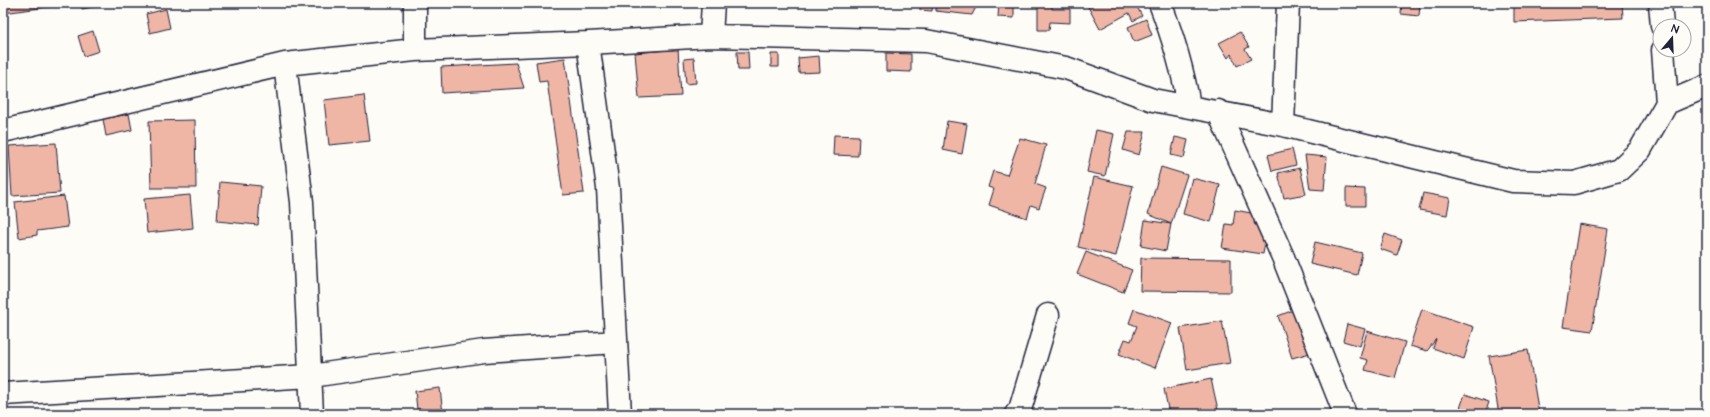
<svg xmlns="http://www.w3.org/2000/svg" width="1710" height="417" viewBox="0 0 1710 417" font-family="'Architects Daughter',sans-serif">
  <rect width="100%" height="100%" fill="#fdfcf7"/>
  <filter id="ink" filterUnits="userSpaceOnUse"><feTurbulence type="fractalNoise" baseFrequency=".025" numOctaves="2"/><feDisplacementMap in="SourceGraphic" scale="8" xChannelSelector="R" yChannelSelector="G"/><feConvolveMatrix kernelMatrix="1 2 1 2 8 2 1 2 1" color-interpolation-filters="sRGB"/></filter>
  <g filter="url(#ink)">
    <!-- building -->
    <path fill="#efb6a6" stroke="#22223b" d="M3 3H63V5L3 13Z
      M81 3H113L82 9Z
      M912 3H933L932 11 920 10V4Z
      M932 3H978L972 15 936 11V6H932Z
      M999 3H1014V18L998 17Z
      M1038 3H1052V9H1070V23L1050 22 1049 30H1038Z
      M1086 3H1135L1142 16 1133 21 1129 13 1100 29Z
      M1402 3H1420L1419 16 1401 14Z
      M1514 3H1622L1623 18 1514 22Z
      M166 9 170 28 150 33 146 14Z
      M1146 19 1152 35 1134 42 1128 27Z
      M93 31 99 51 84 56 78 36Z
      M1240 32 1249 47 1245 49 1251 59 1237 66 1231 54 1228 58 1219 43Z
      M678 49 681 96 639 98 635 53Z
      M737 52H748L749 70H738Z
      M886 53 911 54V72L886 71Z
      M771 54H779V67H771Z
      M819 56 820 72 799 73 798 58Z
      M565 58 584 193 563 195 547 81 539 82 536 62Z
      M694 58 696 83 686 84 684 59Z
      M516 63 524 88 442 93 441 67Z
      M364 95 370 141 329 145 324 100Z
      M129 114 132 130 106 136 103 119Z
      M195 120 196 188H151L149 121Z
      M947 121 967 124 962 154 943 150Z
      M1096 130 1114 134 1105 176 1087 172Z
      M1128 132H1145L1139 155 1123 150Z
      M834 135 859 136 858 156 833 155Z
      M1175 137 1188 140 1184 158 1171 155Z
      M1020 138 1046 145 1035 184 1046 188 1039 208 1031 205 1027 218 989 205 994 189 988 187 993 171 1007 175Z
      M56 143 60 193 12 196 9 146Z
      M1292 149 1296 165 1272 171 1268 155Z
      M1305 155 1327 157 1324 190 1310 189Z
      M1161 167 1187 175 1171 224 1148 214Z
      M1300 168 1306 194 1284 198 1278 173Z
      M1094 177 1133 186 1116 256 1078 247Z
      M1192 178 1220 185 1211 222 1183 214Z
      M220 182 261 186 258 225 217 221Z
      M1346 188 1365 189V206H1346Z
      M1423 193 1450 198 1447 215 1419 210Z
      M190 195 193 228 147 233 144 199Z
      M64 196 68 227 37 231V235L19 238 15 202Z
      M1235 210 1256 214 1254 224 1268 226 1263 254 1222 248 1226 224 1233 225Z
      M1145 220 1171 224 1166 251 1141 246Z
      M1579 224 1608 229 1592 331 1563 327Z
      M1385 234 1402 240 1397 255 1380 249Z
      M1315 242 1362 253 1357 275 1310 264Z
      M1086 252 1132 270 1123 292 1077 274Z
      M1141 258 1231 259V292L1140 291Z
      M1134 309 1172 323 1155 368 1119 354 1125 339 1131 341 1137 326 1129 323Z
      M1296 309 1310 353 1292 358 1278 316Z
      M1422 309 1474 327 1464 359 1433 348 1436 339 1427 351 1410 346Z
      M1222 321 1230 363 1187 370 1180 328Z
      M1347 324 1365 329 1360 346 1343 341Z
      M1367 331 1405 342 1395 378 1365 370 1368 360 1360 358Z
      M1528 350 1539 414H1499L1489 356Z
      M1211 379 1219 414H1169L1164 389Z
      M440 388 443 414H423V409H417L415 391Z
      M1465 394 1489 402 1485 414H1458Z"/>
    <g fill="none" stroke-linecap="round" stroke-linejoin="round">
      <defs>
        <path id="minor" d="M1160 3C1173 37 1183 70 1189 106
          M1660 3 1662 26
          M711 36 713 3
          M588 43 608 188 620 414
          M415 50V3
          M285 64 302 202 312 414
          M1667 103 1707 86
          M1218 111 1283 257 1345 414
          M1283 125 1288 3
          M3 131 285 64 415 50 588 43 711 36 926 41 1066 68 1153 100 1283 125 1513 181 1574 183 1619 170 1640 150 1667 103 1663 50
          M3 394 311 376 484 351 616 342
          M1016 414 1019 413 1048 315"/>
      </defs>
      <!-- minor casing -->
      <use href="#minor" stroke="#22223b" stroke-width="25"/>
      <!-- minor -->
      <use href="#minor" stroke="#fdfcf7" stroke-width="22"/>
    </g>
  </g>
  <!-- margin -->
  <rect width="1710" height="417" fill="none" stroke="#fdfcf7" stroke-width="16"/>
  <rect x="8" y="8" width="1694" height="401" fill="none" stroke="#22223b" stroke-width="1.5" filter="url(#ink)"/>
  <!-- north arrow -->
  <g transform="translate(1672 38) rotate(19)"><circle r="19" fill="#fdfcf7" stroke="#a5a5ac"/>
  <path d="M0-3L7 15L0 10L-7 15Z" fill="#22223b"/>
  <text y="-6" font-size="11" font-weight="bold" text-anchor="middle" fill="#22223b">N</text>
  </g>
</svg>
